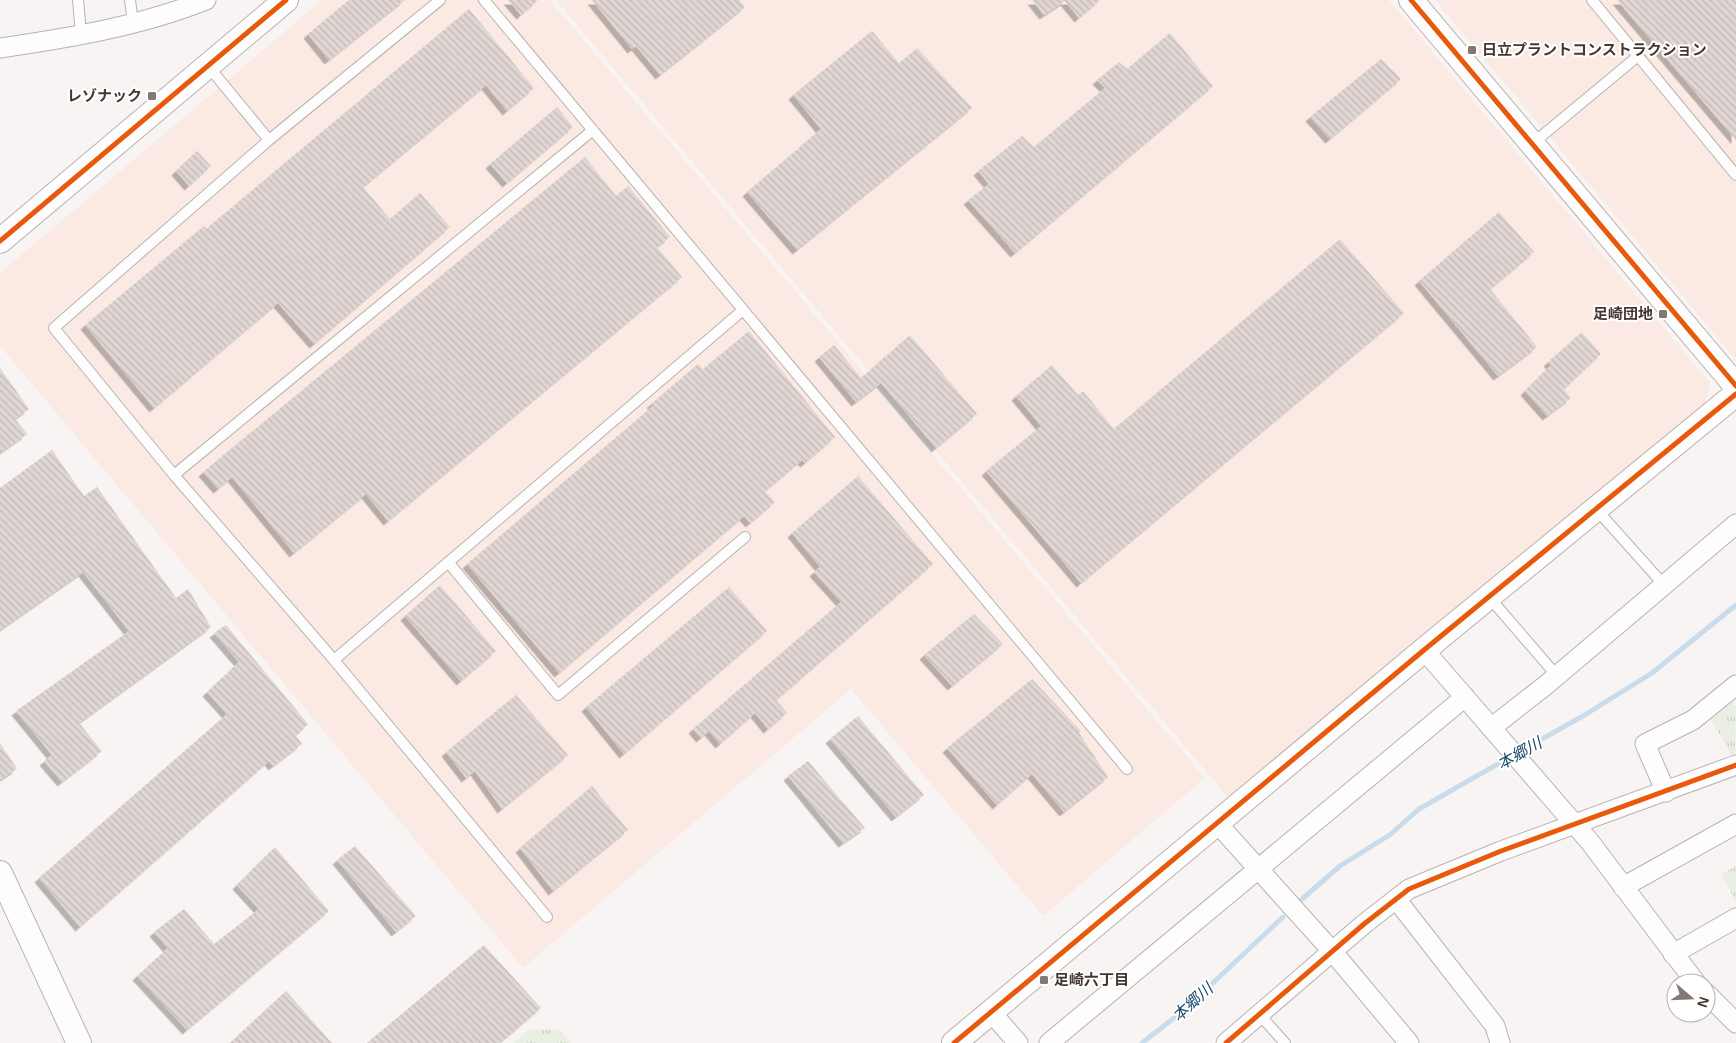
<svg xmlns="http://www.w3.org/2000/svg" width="1736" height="1043" viewBox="0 0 1736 1043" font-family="Helvetica,'Noto Sans JP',sans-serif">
  <defs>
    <pattern id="grass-tufts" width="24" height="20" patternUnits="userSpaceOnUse" patternTransform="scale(1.25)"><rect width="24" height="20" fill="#eaefe4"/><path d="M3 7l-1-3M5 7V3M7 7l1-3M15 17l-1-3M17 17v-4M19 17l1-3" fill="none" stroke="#cacec4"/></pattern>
    <pattern id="building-back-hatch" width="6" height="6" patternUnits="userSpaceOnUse" patternTransform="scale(1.25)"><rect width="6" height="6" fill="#e0d7d4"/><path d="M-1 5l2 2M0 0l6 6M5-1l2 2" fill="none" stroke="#c2b9b6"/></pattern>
    <filter id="shadow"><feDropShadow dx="-4.5" dy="4.5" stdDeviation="0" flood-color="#0004"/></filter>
  </defs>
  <rect width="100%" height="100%" fill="#f8f4f3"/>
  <!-- built -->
  <path fill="#fbeae3" d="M322 0H550L1205 778 1043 916 851 689 523 968 0 346V273Z
    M556 0H1389L1710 383 1705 406 1230 800Z
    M1435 0H1736V360Z"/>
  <!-- grass -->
  <path fill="url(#grass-tufts)" d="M1725 695 1736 706 1735 761 1707 713Z
    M1736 866V902L1721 874Z
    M530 1029 560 1030 571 1043H514Z"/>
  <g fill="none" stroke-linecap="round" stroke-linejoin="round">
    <!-- stream -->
    <path stroke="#c8dcec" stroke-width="5" d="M1517 753 1583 716 1652 673 1736 605
      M1302 899 1340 866 1391 834 1419 809 1510 757
      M1142 1043 1183 1011 1283 917"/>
  </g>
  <!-- building -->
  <path fill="url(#building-back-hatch)" filter="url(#shadow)" d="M349 0H405L329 60 308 34Z
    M508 0H538L521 15Z
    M592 0H739L745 7 660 75 636 46 632 49Z
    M1032 0H1100L1079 18 1065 1 1044 15Z
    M1617 0H1736V140Z
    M469 9 534 88 507 111 486 85 363 187 390 219 420 193 450 227 314 344 278 303 154 408 85 325 204 226 206 229Z
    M872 31 899 63 917 48 972 108 797 250 747 192 821 129 793 95Z
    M1170 33 1213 86 1015 253 968 200 989 184 978 171 1022 136 1034 147 1105 88 1097 80 1119 62 1127 69Z
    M1381 59 1401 79 1330 139 1310 117Z
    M557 107 573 127 507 183 490 164Z
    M197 151 211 166 189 186 176 171Z
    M585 157 616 196 628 186 670 237 657 247 682 277 388 521 366 494 294 553 232 477 218 489 203 472Z
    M1499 212 1534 252 1490 289 1537 347 1498 376 1419 281Z
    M1340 239 1404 313 1081 583 986 471 1041 426 1016 396 1052 365 1078 395 1083 391 1114 429Z
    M749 331 835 437 805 463 802 460 765 491 775 502 750 523 744 516 559 673 467 564 653 406 651 404 698 364 703 369Z
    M1582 332 1601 354 1564 389 1571 398 1547 416 1525 391 1551 365 1548 362Z
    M910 335 977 414 936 448 881 383 856 402 819 357 834 345 861 378Z
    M0 368 29 409 15 419 27 434 0 453Z
    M52 450 84 496 97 487 176 598 188 589 211 627 79 723 102 751 62 782 44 761 52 755 16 711 129 631 83 572 0 630V488Z
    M858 476 933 564 776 700 787 713 768 729 755 713 720 744 709 731 701 738 693 729 841 602 814 572 820 567 792 533Z
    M440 585 496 651 461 681 405 616Z
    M729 587 767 631 624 754 586 707Z
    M974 614 1003 644 952 686 924 655Z
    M226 625 308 724 296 736 302 744 273 766 269 761 80 927 39 878 227 714 207 692 239 662 214 633Z
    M1032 679 1081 731 1079 733 1108 777 1064 812 1032 774 997 805 947 748Z
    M516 695 568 755 502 809 475 771 466 778 446 752Z
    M858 716 924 795 896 817 830 739Z
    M0 743 17 769 0 780Z
    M808 761 865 828 843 843 788 776Z
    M592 786 628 830 553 891 520 848Z
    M355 846 416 916 396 932 337 860Z
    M275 847 329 911 187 1030 137 976 168 948 154 932 184 909 214 944 259 909 237 885Z
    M484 945 541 1008 500 1043H367Z
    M286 991 332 1043H230Z"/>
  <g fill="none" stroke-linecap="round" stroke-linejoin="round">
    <defs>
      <path id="service" d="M78 0 81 34
        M130 0 133 23
        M484 0 1127 769
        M1592 0 1736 175
        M208 66 269 140 440 0
        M269 140 54 328 174 475 593 130
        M1532 144 1638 56
        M174 475 334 660
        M1596 509 1664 585
        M448 562 558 695 745 537
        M1489 597 1557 676
        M547 917 334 660 743 310
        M1259 1014 1285 1043"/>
      <path id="minor" d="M0 48C69 38 141 26 206 0
        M1424 650 1590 842 1696 983
        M1491 728 1546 685 1736 524
        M1666 792 1645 744 1693 720 1736 685
        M1217 823 1332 951 1409 1043
        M1623 887 1736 824
        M1396 899 1495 1026 1500 1043
        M1673 954 1736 918
        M1706 993 1736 1023
        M991 1012 1018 1043
        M1049 1043 1465 697
        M1226 1043 1364 924 1409 889 1501 851 1736 765"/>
      <path id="tertiary" d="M1411 0 1736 386
        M0 241 286 0
        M0 873 79 1043
        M954 1043 1424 650 1736 394"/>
    </defs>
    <!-- service casing -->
    <use href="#service" stroke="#b9b1ae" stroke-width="12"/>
    <!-- minor casing -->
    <use href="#minor" stroke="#b9b1ae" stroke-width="21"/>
    <!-- tertiary casing -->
    <use href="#tertiary" stroke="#b9b1ae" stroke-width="26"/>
    <!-- service -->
    <use href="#service" stroke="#fefdfd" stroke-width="10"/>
    <!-- minor -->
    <use href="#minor" stroke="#fefdfd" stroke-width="19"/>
    <!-- tertiary -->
    <use href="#tertiary" stroke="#fefdfd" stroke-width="24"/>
    <defs>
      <path id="cycleway" d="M1411 0 1736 386
        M0 241 286 0
        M954 1043 1424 650 1736 394
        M1226 1043 1364 924 1409 889 1501 851 1736 765"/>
    </defs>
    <!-- cycleway casing -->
    <use href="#cycleway" stroke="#fff" stroke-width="8"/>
    <!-- cycleway -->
    <use href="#cycleway" stroke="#e8590c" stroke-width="5"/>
  </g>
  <!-- markers -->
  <g fill="#847874" stroke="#fff" stroke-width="2">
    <rect x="1467" y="45" width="10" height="10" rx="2.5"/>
    <rect x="147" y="91" width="10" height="10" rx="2.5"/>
    <rect x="1658" y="309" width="10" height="10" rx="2.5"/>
    <rect x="1039" y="975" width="10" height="10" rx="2.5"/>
  </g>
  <g text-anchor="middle" stroke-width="4" stroke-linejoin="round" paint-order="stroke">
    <!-- poi labels -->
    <g font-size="15" font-weight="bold" fill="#453630" stroke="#fff" text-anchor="start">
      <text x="1482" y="55">日立プラントコンストラクション</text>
      <text x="142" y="101" text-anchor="end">レゾナック</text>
      <text x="1653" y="319" text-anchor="end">足崎団地</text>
      <text x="1054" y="985">足崎六丁目</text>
    </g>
    <!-- water labels -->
    <g font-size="16" font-style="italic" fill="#1a496a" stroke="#fff">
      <text transform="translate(1519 753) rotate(-29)" y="6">本郷川</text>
      <text transform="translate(1192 1002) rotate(-42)" y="6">本郷川</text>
    </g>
  </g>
  <!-- north arrow -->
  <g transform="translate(1691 998) rotate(109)"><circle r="24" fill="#ffffff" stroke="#b5afac"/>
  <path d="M0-4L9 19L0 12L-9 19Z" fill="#847874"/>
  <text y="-8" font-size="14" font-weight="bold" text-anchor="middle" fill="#453630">N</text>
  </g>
</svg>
